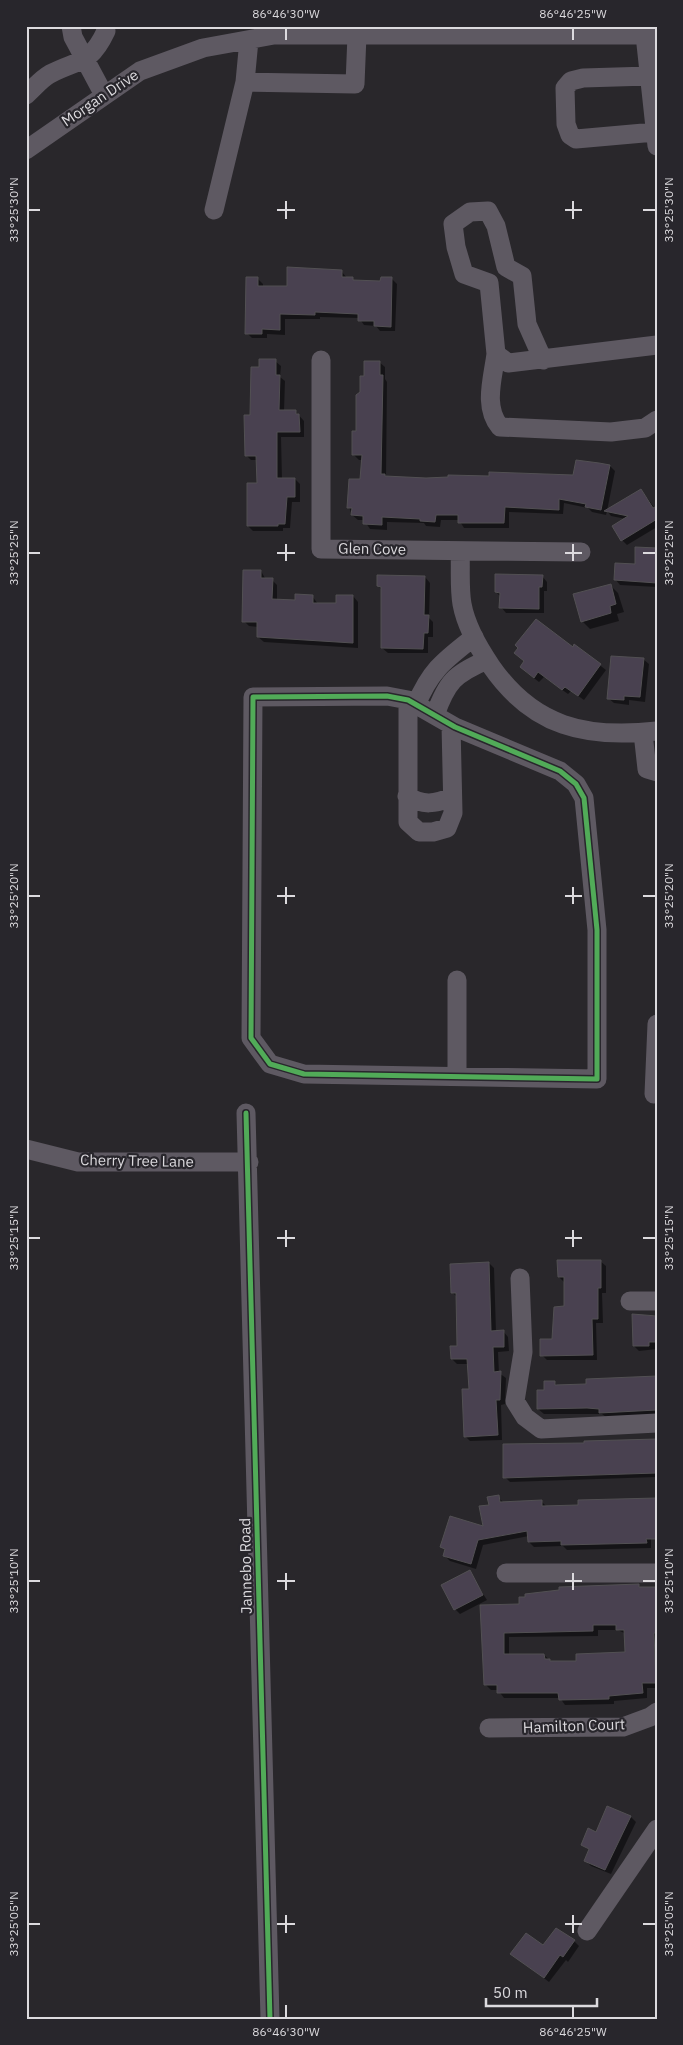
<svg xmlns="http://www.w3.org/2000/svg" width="683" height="2045" viewBox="0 0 683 2045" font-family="'IBM Plex Sans',sans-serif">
  <rect width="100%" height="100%" fill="#29272b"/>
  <!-- shadow -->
  <path fill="#0007" fill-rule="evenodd" d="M342 272 347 278 355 281 382 282 392 279 397 284 395 331H380L376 326 364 325 359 318 320 317V319H285V335L267 334V338H252L247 333 258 279 263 284V287L288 288Z
    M275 361 281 366 280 377 285 381 284 411H295L304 421V437H281L282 479H295L300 484V502H292L290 528H283V531H253L248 526 258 484 257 460H251L246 455 260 368Z
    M379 362 385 367V379L387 382 386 477 426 479 574 476 610 466 615 471 607 511 641 490 657 511V527L627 545 622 540 626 519 611 516 607 511 606 515 592 512 588 508 564 503 563 514 509 512V528H464L459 520H441L440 527 426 526 424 523 387 522V530L370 529 364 520H358L352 515 349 507 361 481 363 460H359L353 454 362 393 365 377Z
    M657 550V587L620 585 615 579Z
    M261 571 266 580H272L277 585V601H296L312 596 318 604H337L353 596 358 602V648L264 642 258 637V627L249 626 244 621Z
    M542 576 547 582V591H544V613H506L501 607V597L496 592Z
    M425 577 430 583 429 618 433 622V637H428V653H388L382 648V590L378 586Z
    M610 585 618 593 624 612 617 614 619 621 590 629 582 621Z
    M575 646 606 670 584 700 571 691 568 694 544 677 539 682 526 672V661L573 649Z
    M643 659 649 664 645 702 629 700V705L614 703 608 698Z
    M600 1261 606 1266V1293H602L603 1323H596L597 1360H547L542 1355 553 1340 565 1308 564 1282 559 1277Z
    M489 1263 494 1268 496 1332 503 1331 508 1337 509 1351 498 1352 499 1373 506 1378 505 1404 501 1405 502 1440 470 1441 465 1436 470 1390 469 1364H457L452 1359 458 1347 457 1297 452 1292Z
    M657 1315V1349L639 1351 634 1346 633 1316Z
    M657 1377V1416L606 1417 602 1414H544L538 1409 546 1392 555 1383 558 1386H587Z
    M657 1440V1477L510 1482 505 1477 585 1445Z
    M498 1497 503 1502 541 1501 547 1507 579 1506 651 1535V1548L567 1550 563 1546 534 1547 529 1542V1536L483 1545 476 1569 450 1561 445 1556 446 1551 442 1547 484 1528 490 1506Z
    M469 1572 487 1600 460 1614 455 1609Z
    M639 1586 641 1588H657V1688H647V1698L614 1701V1704L565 1705 560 1698H504L498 1690H491L486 1685 481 1606 520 1605ZM598 1630H618L626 1634V1653L577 1662H552L544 1655H509V1637L598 1636Z
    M608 1807 631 1817 636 1822 611 1874 591 1866 586 1861 590 1851 582 1844 597 1833Z
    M574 1941 579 1946 568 1962 566 1960 549 1982 512 1954Z"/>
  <!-- building -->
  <path fill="#494150" stroke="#525053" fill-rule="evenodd" d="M287 267 342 270V277H353V280L380 281 381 277H392L391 327 374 326V321H358V314L315 312V315L280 314V330L262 329V334H245L246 277H258V286H287Z
    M259 359H276V375H280L279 410H296V414H299L300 432H277V478H295V497H287L285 524H278V526H247V483H257L256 456H245L244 415H250L251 367H259Z
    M364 361H380V375H383L381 474H385V476L426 478 448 477V475L489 476V472L573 475 576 460 599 463 610 465 601 510 585 507 586 504 559 499V510L505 507 504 523H458V515H436L435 522 420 521V519L382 517V525L363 524V516L351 515 352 508H347L349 479H360L362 455H352V431H356V395L360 392V376H364Z
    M641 489 653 508 657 506V519L621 541 612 526 628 516 604 511Z
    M635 547 657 548V583L614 580 615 563 635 564Z
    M243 570H261V578H273L272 599 295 600V594L313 595V603H336V595H353V643L257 637V622H242Z
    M495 574 543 575 542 587H539V609L499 608 500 593 495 592Z
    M377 575 425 576 424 615H429L428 633H424L423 649 381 648V587L377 586Z
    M611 584 616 604 610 606 611 613 581 622 573 594Z
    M536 619 573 647 574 644 601 664 578 696 565 687 562 690 538 672 534 678 520 667 524 661 514 653 518 648 515 645Z
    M611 656 644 658 640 697 624 696V700L607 699Z
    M557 1260H601V1288H598V1319H592L593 1355 540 1356V1339H552L554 1307 564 1306V1277H558Z
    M489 1262 491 1331 504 1330V1347H493L494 1372 501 1371 500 1400H496L498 1435 464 1437 462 1389H469L467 1359H451L450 1346H457L456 1293H451L450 1264Z
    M632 1314 657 1316V1342H649V1346H633Z
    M657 1376V1410L599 1413V1409L587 1408 537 1409V1390H544V1381H555V1385L586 1384V1379Z
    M657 1439V1473L503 1478V1444L584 1443V1441Z
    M499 1495 500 1502 542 1500V1506L578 1505V1500L657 1498V1539H646L647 1543 561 1545V1541L528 1542 527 1531 478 1540 471 1564 443 1556 445 1549 440 1547 450 1516 483 1526 479 1506 489 1505 487 1497Z
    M470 1570 483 1595 454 1610 441 1585Z
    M639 1584V1587H657V1633H654L656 1683H642L643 1693 609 1696V1699L559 1700 558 1693H497V1685H484L480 1605 519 1604V1597H525V1594L559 1590V1587ZM593 1625H616V1630H624L625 1652 576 1654V1661H550V1659H545L544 1654H504V1633L593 1631Z
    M607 1806 631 1816 605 1870 584 1861 589 1849 581 1845 588 1828 596 1832Z
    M556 1928 575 1940 563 1957 560 1955 544 1978 510 1954 526 1933 543 1945Z"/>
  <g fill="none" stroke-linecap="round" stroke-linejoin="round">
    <!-- minor -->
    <path stroke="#5e5962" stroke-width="19" d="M71 26 73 37 104 95
      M645 35 657 146
      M649 76 583 78 571 81 565 88 566 124 570 135 576 139 655 132
      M245 82 355 84 357 35
      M26 95C34 88 41 79 50 74 79 59 90 65 106 31L105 26
      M26 150 140 71 203 48 274 35H657
      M214 210 245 82 249 40
      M496 354C493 378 483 407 500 427L611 432 645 428 657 420
      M321 360V549L581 552
      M543 360 527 324 522 276 506 267 496 226 488 211 470 212 453 224 456 247 464 274 489 283 496 354 508 363 657 345
      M460 551C461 568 459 587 462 604 466 626 478 647 491 666 533 727 586 739 657 731
      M387 696 408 700 455 727 560 771 576 784 584 798 597 930V1079L304 1074 270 1064 251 1038 253 697Z
      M408 700V822L419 832H433L447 828 453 813 451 725
      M416 705C431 669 445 660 474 637
      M435 715C447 682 454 674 487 660
      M643 733 647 769 657 772
      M407 796C423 806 435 804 452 797
      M457 980V1076
      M654 1094 657 1024
      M246 1113 270 2019
      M26 1149 78 1162H249
      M520 1278 523 1352 515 1401 525 1417 541 1429 657 1423
      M630 1301H657
      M506 1573H657
      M489 1728 623 1727 650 1717 657 1712
      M587 1931 657 1829"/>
    <defs>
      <path id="cycleway" d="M387 696 408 700 455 727 560 771 576 784 584 798 597 930V1079L304 1074 270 1064 251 1038 253 697Z
        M246 1113 270 2019"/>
    </defs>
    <!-- cycleway casing -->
    <use href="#cycleway" stroke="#28262c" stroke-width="8"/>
    <!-- cycleway -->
    <use href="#cycleway" stroke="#51ab58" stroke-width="5"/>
  </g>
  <!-- ticks -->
  <path fill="none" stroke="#dcdade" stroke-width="2" d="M286 28V40M573 28V40M286 201V219M573 201V219M28 210H40M277 210H295M565 210H582M643 210H656M286 544V561M573 544V561M28 553H40M277 553H295M565 553H582M643 553H656M286 887V904M573 887V904M28 896H40M277 896H295M565 896H582M643 896H656M286 1230V1247M573 1230V1247M28 1238H40M277 1238H295M565 1238H582M643 1238H656M286 1573V1590M573 1573V1590M28 1581H40M277 1581H295M565 1581H582M643 1581H656M286 1915V1933M573 1915V1933M28 1924H40M277 1924H295M565 1924H582M643 1924H656M286 2005V2018M573 2005V2018"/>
  <g text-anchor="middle" stroke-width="4.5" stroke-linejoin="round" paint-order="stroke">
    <!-- street labels -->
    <g font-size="15" fill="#dcdade" stroke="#28262c">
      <text transform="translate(100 98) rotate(-34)" y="5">Morgan Drive</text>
      <text transform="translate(372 549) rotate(1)" y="5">Glen Cove</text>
      <text transform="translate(137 1161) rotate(1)" y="5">Cherry Tree Lane</text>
      <text transform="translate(246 1566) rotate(-91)" y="5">Jannebo Road</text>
      <text transform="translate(574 1726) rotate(-2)" y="5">Hamilton Court</text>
    </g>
  </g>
  <!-- border -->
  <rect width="683" height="2045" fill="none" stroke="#28262c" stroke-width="55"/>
  <!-- scale -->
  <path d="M486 1998v8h111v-8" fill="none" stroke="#dcdade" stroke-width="2.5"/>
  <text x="493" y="1998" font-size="15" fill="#dcdade" stroke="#28262c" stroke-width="4" paint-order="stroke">50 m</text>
  <rect x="28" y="28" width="628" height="1990" fill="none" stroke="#dcdade" stroke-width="2"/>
  <g font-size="12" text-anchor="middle" fill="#dcdade">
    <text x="286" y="18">86°46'30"W</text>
    <text x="573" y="18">86°46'25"W</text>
    <text transform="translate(14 210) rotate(-90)" y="4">33°25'30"N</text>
    <text transform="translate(669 210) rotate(-90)" y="4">33°25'30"N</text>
    <text transform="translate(14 553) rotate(-90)" y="4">33°25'25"N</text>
    <text transform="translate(669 553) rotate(-90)" y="4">33°25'25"N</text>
    <text transform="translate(14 896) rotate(-90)" y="4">33°25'20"N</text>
    <text transform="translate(669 896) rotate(-90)" y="4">33°25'20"N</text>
    <text transform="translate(14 1238) rotate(-90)" y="4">33°25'15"N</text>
    <text transform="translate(669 1238) rotate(-90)" y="4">33°25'15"N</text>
    <text transform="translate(14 1581) rotate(-90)" y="4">33°25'10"N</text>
    <text transform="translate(669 1581) rotate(-90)" y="4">33°25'10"N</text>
    <text transform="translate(14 1924) rotate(-90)" y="4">33°25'05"N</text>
    <text transform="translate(669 1924) rotate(-90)" y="4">33°25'05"N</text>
    <text x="286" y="2036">86°46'30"W</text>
    <text x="573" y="2036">86°46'25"W</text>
  </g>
</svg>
